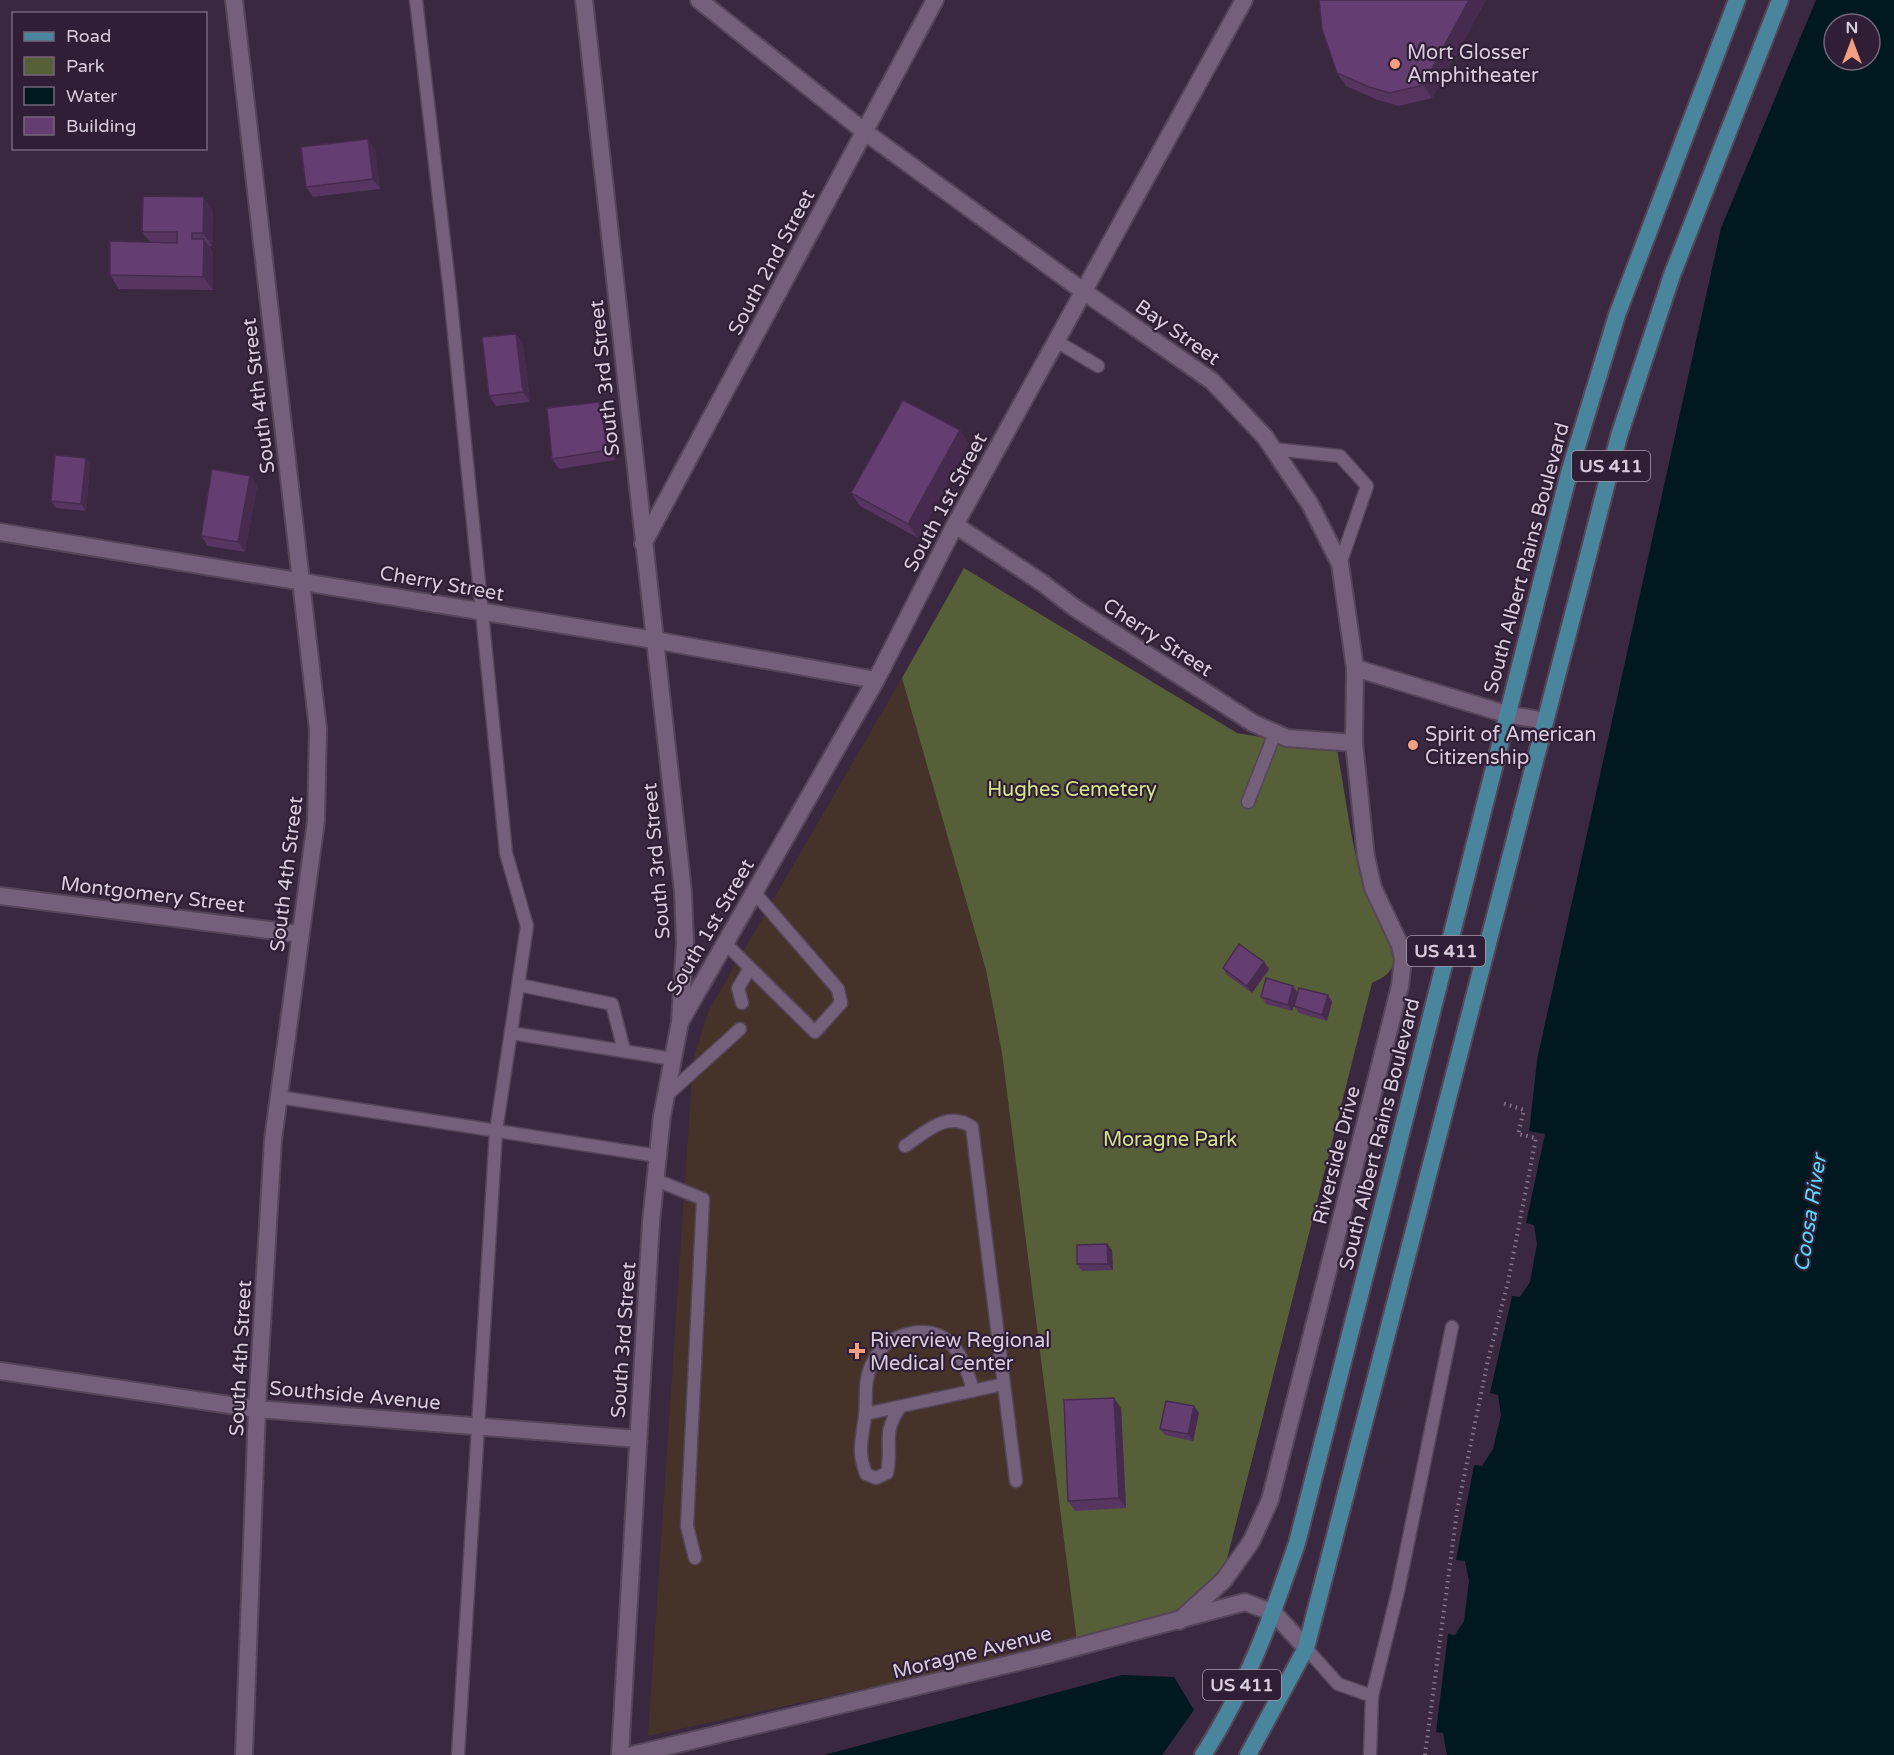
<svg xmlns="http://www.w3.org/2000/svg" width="1894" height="1755" viewBox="0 0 1894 1755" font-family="'Varela Round',sans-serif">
  <rect width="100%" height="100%" fill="#3a2840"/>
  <!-- medical -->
  <path fill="#45332a" d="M902 678 986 970 1002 1053 1077 1642 648 1736 693 1061 708 1012Z"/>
  <!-- green -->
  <path fill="#575f39" d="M964 568 1237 733 1337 750C1345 792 1350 836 1361 877 1368 905 1394 927 1394 958 1393 973 1384 977 1372 983L1225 1567 1208 1586 1165 1620 1077 1642 1002 1053 986 970 902 678Z"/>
  <!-- water -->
  <path fill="#00181f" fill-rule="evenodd" d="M1816 0H1894V1755H1422L1529 1133 1537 1060 1721 228ZM1834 24H1870V60H1834Z
    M1122 1675 1174 1677 1194 1710 1162 1755H824Z"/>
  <!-- pier -->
  <path fill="#3a2840" d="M1529 1131 1545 1134 1526 1223 1534 1225 1537 1244 1530 1282 1520 1297 1512 1296 1490 1393 1498 1395 1501 1415 1493 1449 1482 1466 1474 1465 1456 1560 1465 1561 1469 1581 1464 1621 1455 1635 1448 1634 1436 1732 1443 1733 1447 1755H1419L1443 1547Z"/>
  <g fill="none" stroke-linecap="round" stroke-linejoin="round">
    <defs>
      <path id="service" d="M416 0 450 293 506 853 527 926 496 1131 458 1755
        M1056 341 1098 366
        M1273 449 1340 456 1367 486 1340 564
        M1248 802 1275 733
        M725 943 815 1032 841 1003 838 989 754 892
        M519 985 612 1004 624 1050
        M742 1003 738 988 750 968
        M511 1033 673 1059
        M666 1096 740 1029
        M279 1097 658 1156
        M905 1146C926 1132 947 1110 972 1127L1016 1481
        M656 1180 703 1199 687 1526 695 1558
        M900 1407C881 1435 893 1444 887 1473L876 1478 866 1474C857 1451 862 1440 865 1416 867 1397 863 1380 873 1362 880 1346 891 1338 907 1334 949 1324 964 1355 973 1391
        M865 1414 1004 1384
        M1306 1648 1338 1684 1372 1696 1398 1591 1452 1327
        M1370 1755 1372 1696"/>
      <path id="minor" d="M699 0 865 132 1083 291 1212 381 1265 437 1310 504 1340 564 1355 668 1354 743 1366 857 1373 888 1400 945 1403 960 1400 986 1270 1500 1251 1542 1224 1580 1179 1621
        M955 525 1041 582 1075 608 1253 723 1287 738 1354 743
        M0 532 654 640 876 680
        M643 544 935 0
        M1355 668 1506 714 1545 721
        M0 896 300 934
        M680 1022 876 680 955 525 1244 0
        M0 1371 257 1409 638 1439
        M632 1755 1043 1656 1245 1602 1274 1613 1306 1648"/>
      <path id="tertiary" d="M234 0 318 729 316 821 273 1140 257 1409 244 1755"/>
      <path id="secondary" d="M584 0 683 892 685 942 680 1022 662 1116 651 1222 620 1755"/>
      <path id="primary" d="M1203 1755C1246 1689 1272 1617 1297 1543L1569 473 1617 315 1737 0
        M1248 1755 1306 1648 1619 436 1672 275 1780 0"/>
    </defs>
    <!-- service casing -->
    <use href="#service" stroke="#554559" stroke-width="15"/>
    <!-- minor casing -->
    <use href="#minor" stroke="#554559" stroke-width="20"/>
    <!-- tertiary casing -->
    <use href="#tertiary" stroke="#554559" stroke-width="20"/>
    <!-- secondary casing -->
    <use href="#secondary" stroke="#554559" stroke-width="20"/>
    <!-- primary casing -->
    <use href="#primary" stroke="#554559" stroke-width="20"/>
    <!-- path -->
    <path stroke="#85768a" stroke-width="4" stroke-dasharray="1.5 4.5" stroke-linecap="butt" d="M1425 1755 1457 1511 1488 1360 1508 1282 1536 1138 1518 1134 1524 1110 1502 1103"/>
    <!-- service -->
    <use href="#service" stroke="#74607b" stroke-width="12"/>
    <!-- minor -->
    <use href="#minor" stroke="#74607b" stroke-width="16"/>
    <!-- tertiary -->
    <use href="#tertiary" stroke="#74607b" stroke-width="16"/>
    <!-- secondary -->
    <use href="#secondary" stroke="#74607b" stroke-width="16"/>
    <!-- primary -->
    <use href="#primary" stroke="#49859d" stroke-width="16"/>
  </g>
  <!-- wall -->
  <path fill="#573561" d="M1486 0 1432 98 1399 106 1378 100 1346 86 1337 73Z
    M375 149 380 189 313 197 306 187Z
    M213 210 212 246H209L213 253V290L119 289 110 275 150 242 142 232Z
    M516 334 523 344 530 402 496 406 489 396Z
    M606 412 615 460 559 469 552 459Z
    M969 443 918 538 860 506 851 493Z
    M90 464 86 511 56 508 51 501Z
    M250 476 257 486 245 552 208 546 201 536Z
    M1264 962 1269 969 1252 993 1227 975 1223 968Z
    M1298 993 1328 995 1332 1002 1327 1021 1299 1013 1294 1006 1298 994 1292 1011 1266 1004 1261 997Z
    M1107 1244 1112 1250 1113 1270 1082 1271 1077 1264Z
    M1194 1406 1199 1413 1193 1441 1165 1435 1160 1429Z
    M1121 1408 1126 1508 1075 1511 1068 1501Z"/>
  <!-- shaded-wall -->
  <path fill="#472b4f" d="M1469 0H1486L1432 98 1423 85Z
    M368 139 375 149 380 189 373 179Z
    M204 197 213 210 212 246 203 233Z
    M204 239 213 253V290L203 277Z
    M516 334 523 344 530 402 523 392Z
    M599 402 606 412 615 460 608 450Z
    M960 430 969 443 918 538 908 524Z
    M86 458 90 464 86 511 81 504Z
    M250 476 257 486 245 552 238 542Z
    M1264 962 1269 969 1252 993 1247 986Z
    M1293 986 1298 993 1292 1011 1288 1005Z
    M1328 995 1332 1002 1327 1021 1322 1015Z
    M1107 1244 1112 1250 1113 1270 1108 1264Z
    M1114 1398 1121 1408 1126 1508 1119 1498Z
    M1194 1406 1199 1413 1193 1441 1188 1434Z"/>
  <!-- building -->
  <path fill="#653e71" stroke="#472b4f" stroke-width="1.5" d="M1319 0H1469L1423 85 1390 93 1369 87 1337 73 1322 29Z
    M368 139 373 179 306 187 301 147Z
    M143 196 204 197 203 233H192V239H204L203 277 110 275V241L177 243V232H142Z
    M516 334 523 392 489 396 482 337Z
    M903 400 960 430 908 524 851 493Z
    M599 402 608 450 552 459 547 408Z
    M55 455 86 458 81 504 51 501Z
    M212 469 250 476 238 542 201 536Z
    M1239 944 1264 962 1247 986 1223 968Z
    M1266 978 1293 986 1288 1005 1261 997Z
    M1299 988 1328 995 1322 1015 1294 1006Z
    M1107 1244 1108 1264H1077V1245Z
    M1114 1398 1119 1498 1068 1501 1064 1400Z
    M1166 1401 1194 1406 1188 1434 1160 1429Z"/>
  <!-- markers -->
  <g fill="#f3a082" stroke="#301e36" stroke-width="2">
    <circle cx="1395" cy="64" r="6"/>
    <circle cx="1413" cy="745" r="6"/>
    <path d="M854 1342h6v6h6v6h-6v6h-6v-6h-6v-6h6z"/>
  </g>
  <g text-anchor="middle" stroke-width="4.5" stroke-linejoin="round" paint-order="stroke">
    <!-- shield labels -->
    <g fill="#301e36" stroke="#a698ab" stroke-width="1.5">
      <rect x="1572" y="451" width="78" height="30" rx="4.5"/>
      <rect x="1407" y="936" width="78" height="30" rx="4.5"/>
      <rect x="1203" y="1670" width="78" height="30" rx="4.5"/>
    </g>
    <g font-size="18" font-weight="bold" fill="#d9cddd">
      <text x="1611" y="472">US 411</text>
      <text x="1446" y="957">US 411</text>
      <text x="1242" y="1691">US 411</text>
    </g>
    <!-- poi labels -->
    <g font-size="20" fill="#d9cddd" stroke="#301e36" text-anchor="start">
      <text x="1407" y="59">Mort Glosser<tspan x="1407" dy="23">Amphitheater</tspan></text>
      <text x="1425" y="741">Spirit of American<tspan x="1425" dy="23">Citizenship</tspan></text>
      <text x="870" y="1347">Riverview Regional<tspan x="870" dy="23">Medical Center</tspan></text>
    </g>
    <!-- street labels -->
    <g font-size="20" fill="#d9cddd" stroke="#301e36">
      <text transform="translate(771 262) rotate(-62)" y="7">South 2nd Street</text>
      <text transform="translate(1178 332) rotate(35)" y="7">Bay Street</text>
      <text transform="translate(604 378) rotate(-96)" y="7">South 3rd Street</text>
      <text transform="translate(258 396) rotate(-97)" y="7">South 4th Street</text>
      <text transform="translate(945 502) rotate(-62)" y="7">South 1st Street</text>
      <text transform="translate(1526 558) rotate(-75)" y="7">South Albert Rains Boulevard</text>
      <text transform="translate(442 583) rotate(10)" y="7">Cherry Street</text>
      <text transform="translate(1158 637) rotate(33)" y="7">Cherry Street</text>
      <text transform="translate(656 861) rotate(-95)" y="7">South 3rd Street</text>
      <text transform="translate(286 874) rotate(-83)" y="7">South 4th Street</text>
      <text transform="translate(153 894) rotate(7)" y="7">Montgomery Street</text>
      <text transform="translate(710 927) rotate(-60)" y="7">South 1st Street</text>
      <text transform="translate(1379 1134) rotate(-76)" y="7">South Albert Rains Boulevard</text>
      <text transform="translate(1336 1155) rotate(-76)" y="7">Riverside Drive</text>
      <text transform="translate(623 1340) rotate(-86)" y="7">South 3rd Street</text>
      <text transform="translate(240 1358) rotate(-87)" y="7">South 4th Street</text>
      <text transform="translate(355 1395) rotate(5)" y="7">Southside Avenue</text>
      <text transform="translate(972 1652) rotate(-14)" y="7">Moragne Avenue</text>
    </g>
    <!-- park labels -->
    <g font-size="20" fill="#d3e786" stroke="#301e36">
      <text x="1072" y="796">Hughes Cemetery</text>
      <text x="1170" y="1146">Moragne Park</text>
    </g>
    <!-- water labels -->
    <g font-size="21" font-style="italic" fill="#52dbfc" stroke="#301e36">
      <text transform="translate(1810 1213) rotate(-81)" y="7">Coosa River</text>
    </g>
  </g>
  <!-- legend -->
  <rect x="12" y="12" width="195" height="138" fill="#301e36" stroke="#746479" stroke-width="1.5"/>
  <rect x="24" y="32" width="30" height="9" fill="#49859d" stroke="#746479" stroke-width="1.5"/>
  <text x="66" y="42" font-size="18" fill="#d9cddd">Road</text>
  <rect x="24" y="57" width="30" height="18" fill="#575f39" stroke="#746479" stroke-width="1.5"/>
  <text x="66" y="72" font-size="18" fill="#d9cddd">Park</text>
  <rect x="24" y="87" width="30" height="18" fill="#00181f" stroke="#746479" stroke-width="1.5"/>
  <text x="66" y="102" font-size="18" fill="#d9cddd">Water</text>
  <rect x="24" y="117" width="30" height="18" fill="#653e71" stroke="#746479" stroke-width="1.5"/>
  <text x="66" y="132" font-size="18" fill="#d9cddd">Building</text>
  <!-- north arrow -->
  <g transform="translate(1852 42)"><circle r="28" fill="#301e36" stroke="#746479" stroke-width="1.5"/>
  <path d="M0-4.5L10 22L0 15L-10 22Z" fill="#f3a082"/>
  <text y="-9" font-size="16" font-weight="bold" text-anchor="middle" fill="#d9cddd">N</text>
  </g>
</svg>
